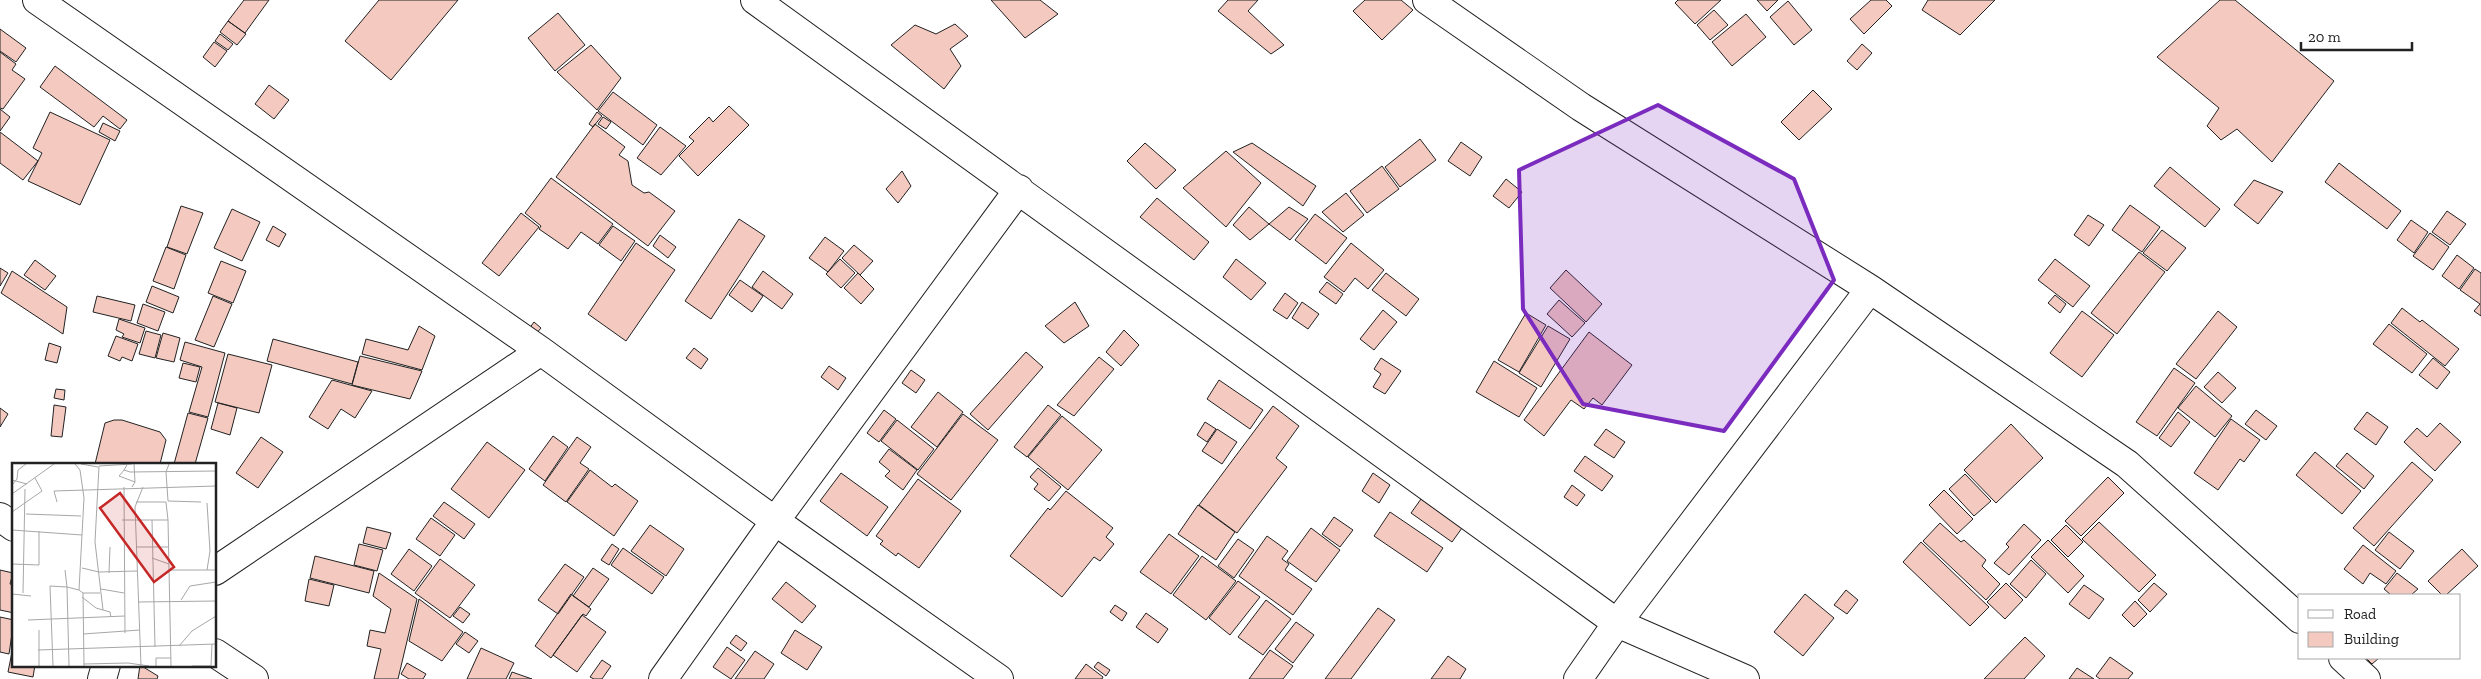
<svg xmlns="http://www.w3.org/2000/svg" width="2481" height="679" viewBox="0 0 2481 679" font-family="'Zilla Slab',serif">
  <rect width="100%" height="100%" fill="#fff"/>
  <!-- building -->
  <path fill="#f3c9c0" stroke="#222" d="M244 0H269L245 33 228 21Z
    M379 0H458L391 80 345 41Z
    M991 0H1040L1058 14 1025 38Z
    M1228 0H1258L1248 11 1284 45 1271 54 1218 11Z
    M1365 0H1401L1413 10 1382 40 1353 11Z
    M1678 0H1721L1695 24 1675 3Z
    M1757 0H1778L1767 11Z
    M1871 0H1886L1892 6 1864 34 1850 19Z
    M1928 0H1995L1960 35 1922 10Z
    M2220 0H2235L2334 81 2272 162 2237 129 2221 140 2207 126 2219 108 2157 57Z
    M1788 1 1812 30 1794 45 1770 17Z
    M1714 10 1728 25 1710 40 1697 25Z
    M558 13 585 45 555 71 528 38Z
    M1746 14 1766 37 1732 66 1712 42Z
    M228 21 246 34 237 45 220 32Z
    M955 24 968 36 950 49 961 66 944 89 891 45 915 25 936 34Z
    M0 29 26 48 16 62 0 51Z
    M220 34 233 44 228 50 215 41Z
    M214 42 227 51 215 67 203 57Z
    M1862 44 1872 53 1857 70 1847 61Z
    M591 45 621 78 597 110 557 72Z
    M0 52 16 64 12 70 25 79 3 109 0 108Z
    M55 66 127 120 120 129 103 116 94 127 40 87Z
    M269 85 289 100 274 119 255 104Z
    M1813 90 1832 109 1799 140 1781 122Z
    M613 92 657 125 643 145 598 111Z
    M729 106 749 125 698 176 679 156 694 141 689 137 709 117 713 122Z
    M0 109 10 117 0 131Z
    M50 112 110 140 80 205 28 181 42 153 33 148Z
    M597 112 602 116 593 127 589 124Z
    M603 117 611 122 606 129 598 124Z
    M103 123 120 131 115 141 99 132Z
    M595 124 625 147 619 155 628 161 632 185 644 193 649 192 675 211 648 246 556 177Z
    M660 127 686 146 661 175 637 158Z
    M0 132 38 161 23 180 0 163Z
    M1420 139 1436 160 1400 187 1385 167Z
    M1461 142 1482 157 1470 176 1448 161Z
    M1145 143 1176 170 1156 189 1127 161Z
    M1252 143 1316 186 1303 206 1233 152Z
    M1226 151 1261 183 1226 227 1183 188Z
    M2339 163 2401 211 2387 229 2325 182Z
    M1382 166 1399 189 1367 213 1350 191Z
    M2170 167 2220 209 2205 227 2154 186Z
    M902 171 911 186 898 203 886 189Z
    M551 178 613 224 598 244 581 232 568 249 539 229 541 226 525 213Z
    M1506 179 1522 192 1509 208 1493 196Z
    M2254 180 2283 192 2258 224 2234 205Z
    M1346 193 1364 215 1343 232 1322 212Z
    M1157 198 1209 242 1194 260 1140 217Z
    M2130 205 2160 227 2142 252 2112 230Z
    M181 206 203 213 187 254 167 247Z
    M1249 207 1269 224 1250 240 1233 225Z
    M1289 207 1308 219 1290 240 1269 224Z
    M232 209 260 222 242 261 214 248Z
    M2447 211 2466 224 2450 245 2432 232Z
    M521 213 539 227 499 276 482 263Z
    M1315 214 1347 238 1326 264 1295 240Z
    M2088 215 2104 225 2089 246 2074 235Z
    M739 219 765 236 711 319 685 301Z
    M2411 220 2428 232 2414 253 2397 240Z
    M273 226 286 234 279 247 266 240Z
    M613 226 635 241 621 261 599 245Z
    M2162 230 2186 248 2167 271 2143 253Z
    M2430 233 2449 247 2433 270 2413 256Z
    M660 235 676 247 668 258 653 246Z
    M825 237 844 251 828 272 809 258Z
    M636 243 675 270 626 341 588 314Z
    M1351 243 1384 270 1368 289 1355 278 1344 292 1324 277Z
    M854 245 873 261 860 275 842 258Z
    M166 247 186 255 174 289 153 281Z
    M2139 252 2165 272 2117 334 2091 313Z
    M2457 255 2474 268 2459 289 2442 276Z
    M840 259 855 273 841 288 826 274Z
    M1236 259 1266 283 1251 300 1223 277Z
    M2055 259 2090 286 2073 307 2038 280Z
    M35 260 56 276 45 290 24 275Z
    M221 261 246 271 233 303 208 293Z
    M0 268 8 273 0 286Z
    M2475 269 2481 273V316L2474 311 2480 304 2460 290Z
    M1566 270 1602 304 1586 322 1550 288Z
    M12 271 67 307 63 334 1 293Z
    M763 271 793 294 782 309 752 287Z
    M858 273 874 289 861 304 844 288Z
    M1386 273 1419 299 1406 316 1372 290Z
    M740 280 763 296 752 312 729 295Z
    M1327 282 1343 294 1336 304 1319 292Z
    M152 286 179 297 173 313 146 302Z
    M1285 293 1298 303 1287 319 1273 310Z
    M2055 295 2066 304 2060 313 2048 303Z
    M97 296 135 305 131 321 93 312Z
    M213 296 232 304 214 347 195 340Z
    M1559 300 1585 323 1572 337 1547 314Z
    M1075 302 1089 326 1064 343 1045 326Z
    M1302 302 1319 314 1308 329 1292 318Z
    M143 304 165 312 158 331 137 323Z
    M2402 308 2420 322 2422 320 2459 349 2445 366 2391 323Z
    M1383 310 1397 322 1374 350 1360 339Z
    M2082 311 2114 335 2082 377 2050 353Z
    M2218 311 2237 327 2196 379 2176 364Z
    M1526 313 1546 325 1519 372 1498 360Z
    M119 319 145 328 140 343 122 337 124 334 116 330Z
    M534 322 541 328 535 335 529 329Z
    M2389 324 2427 354 2412 373 2373 344Z
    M419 326 435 336 422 370 362 354 366 339 408 350Z
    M1548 326 1570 339 1541 387 1519 373Z
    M1124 330 1139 345 1121 366 1106 352Z
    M146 331 161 335 155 358 139 354Z
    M1589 332 1632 365 1602 405 1593 398 1584 409 1571 400 1544 436 1524 420Z
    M163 333 180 338 174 362 156 358Z
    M116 336 138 344 132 361 122 357 120 361 108 356Z
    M273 339 358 362 352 384 267 361Z
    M185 342 225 353 208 417 189 412 202 367 180 360Z
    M49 343 61 347 57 363 45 360Z
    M694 348 708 359 701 369 686 358Z
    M1026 352 1043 367 988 430 970 414Z
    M228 354 272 365 259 413 215 402Z
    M360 356 422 371 410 399 352 385Z
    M1099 357 1114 369 1074 416 1057 405Z
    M1381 358 1401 371 1385 394 1373 387 1381 374 1374 369Z
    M2433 358 2450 372 2437 389 2419 375Z
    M1494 361 1537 388 1519 417 1476 392Z
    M183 363 200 367 196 382 179 378Z
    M829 366 846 378 838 390 821 377Z
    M2174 368 2195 383 2157 436 2136 422Z
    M911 370 925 380 916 393 902 383Z
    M2218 372 2236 388 2222 403 2204 387Z
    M332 380 372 391 355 418 341 409 328 429 309 417Z
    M1219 380 1263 410 1250 429 1207 399Z
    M2196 386 2232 416 2215 437 2178 408Z
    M56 389 65 390 64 400 54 398Z
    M938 392 963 412 937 447 911 427Z
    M218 403 237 408 230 435 211 429Z
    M54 405 66 407 62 437 51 436Z
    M1048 405 1061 415 1027 457 1014 447Z
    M1273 406 1299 426 1276 458 1287 467 1237 533 1199 505Z
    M0 408 8 414 0 427Z
    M884 410 896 419 879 442 867 433Z
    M2256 410 2277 426 2266 440 2245 424Z
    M2178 412 2190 422 2171 447 2159 438Z
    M2367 412 2388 427 2376 445 2354 429Z
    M188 413 208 418 195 464H174Z
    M963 414 998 440 951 500 917 474Z
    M1062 416 1102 450 1068 490 1028 457Z
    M2231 419 2260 440 2244 462 2240 459 2218 490 2194 473Z
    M114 420H122L160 432 166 440 160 464H95L105 423Z
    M897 420 934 449 918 470 881 441Z
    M1205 422 1216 429 1207 442 1197 435Z
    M2440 423 2461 442 2435 471 2404 442 2417 428 2427 437Z
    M2011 424 2043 458 1996 503 1964 470Z
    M1217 429 1237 442 1222 464 1202 451Z
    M1606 429 1625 442 1614 458 1594 445Z
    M553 436 568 447 545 481 529 469Z
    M261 437 283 452 258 488 236 473Z
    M577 437 591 447 580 463 589 469 566 502 543 485Z
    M487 442 525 470 489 518 451 489Z
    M889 449 917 470 903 490 885 476 890 471 879 462Z
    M2315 452 2361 491 2342 514 2296 475Z
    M2347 453 2374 476 2364 489 2336 466Z
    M1585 456 1613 476 1602 491 1574 471Z
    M2412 462 2433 480 2374 546 2353 528Z
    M1038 468 1061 487 1049 501 1034 489 1038 484 1030 477Z
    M590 470 612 487 615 484 638 501 614 536 567 502Z
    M841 473 888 507 867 536 820 501Z
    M1373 473 1390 485 1379 503 1362 491Z
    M1965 474 1991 501 1974 516 1949 489Z
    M2108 477 2124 493 2081 536 2065 521Z
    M918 479 961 511 919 568 898 553 896 556 880 544 883 541 876 536Z
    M1572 485 1585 495 1577 506 1564 497Z
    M1944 490 1973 519 1957 534 1929 505Z
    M1066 491 1113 528 1106 537 1114 544 1100 561 1094 557 1062 597 1010 556 1048 508 1050 510Z
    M1421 499 1462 528 1452 542 1411 513Z
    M444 502 475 524 464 539 433 516Z
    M1198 505 1235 532 1216 560 1178 534Z
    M1390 512 1443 548 1427 572 1374 536Z
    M1334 517 1353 530 1340 547 1322 534Z
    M431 518 455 535 440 556 416 539Z
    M2099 522 2156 575 2139 592 2082 539Z
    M1940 523 1961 542 1964 540 1986 560 1982 566 2000 584 1986 600 1923 541Z
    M2024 524 2041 540 2009 575 1994 563 2009 547 2006 544Z
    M650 525 684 549 666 576 631 551Z
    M2066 525 2083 542 2068 557 2051 540Z
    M367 527 391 533 386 549 363 543Z
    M1311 528 1340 550 1316 582 1287 561Z
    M2389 532 2414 551 2400 569 2375 550Z
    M1169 534 1199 556 1171 594 1140 572Z
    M1267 536 1288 551 1282 559 1289 564 1285 570 1312 589 1293 615 1239 576Z
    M1238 539 1254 550 1234 578 1218 566Z
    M2048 540 2084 576 2068 593 2031 557Z
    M1921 542 1989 607 1970 626 1903 562Z
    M359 544 383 550 377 571 354 565Z
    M612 544 619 549 609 565 601 560Z
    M2363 545 2396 571 2386 584 2370 573 2363 584 2344 569Z
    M623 548 664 577 652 594 611 565Z
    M409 549 432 566 414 591 391 574Z
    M2462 549 2478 566 2446 595H2442L2428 581Z
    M315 556 374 571 369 593 310 578Z
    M1202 556 1236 581 1206 620 1173 595Z
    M440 559 475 585 450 618 415 593Z
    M2031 560 2046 574 2026 598 2010 584Z
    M565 564 584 577 558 614 538 600Z
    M593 568 609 579 589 607 573 596Z
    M0 570 13 573 10 584 14 585V613L0 610Z
    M379 573 417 599 398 679H374L381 649 367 646 370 630 385 633 391 609 373 596Z
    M2397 573 2418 589 2411 595H2391L2384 589Z
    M309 579 334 585 329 606 305 601Z
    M1238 581 1260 597 1230 635 1209 618Z
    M786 582 816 606 802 623 772 599Z
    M2006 583 2023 600 2005 619 1987 602Z
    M2154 583 2167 594 2150 612 2138 600Z
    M2084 585 2104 599 2089 619 2069 604Z
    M1846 590 1858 600 1847 614 1834 605Z
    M571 594 591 609 586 616 583 614 551 658 535 646Z
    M1805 594 1834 618 1803 656 1774 632Z
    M419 599 463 632 442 661 409 641Z
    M1266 600 1291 619 1263 655 1238 637Z
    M2135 601 2147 614 2134 627 2122 615Z
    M1115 605 1127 613 1122 621 1110 612Z
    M460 607 470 614 463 623 453 616Z
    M1378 608 1395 620 1351 679H1325Z
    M1146 613 1168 629 1158 643 1136 627Z
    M582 615 606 632 577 672 553 655Z
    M0 617 14 620 9 654 0 652Z
    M1296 622 1314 635 1293 663 1275 649Z
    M795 630 822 647 807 670 781 653Z
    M465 632 478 641 469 653 456 644Z
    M736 635 747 643 741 651 730 643Z
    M2025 637 2045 656 2024 679H1984Z
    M14 642V665H35L33 677 8 672Z
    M727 647 745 660 731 679 713 667Z
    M481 648 514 663 506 679H467Z
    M1270 650 1293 666 1283 679H1249Z
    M755 651 774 664 764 679H735Z
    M1448 656 1466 669 1460 679H1431Z
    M2110 657 2133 673 2128 679H2100L2096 676Z
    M2366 658H2379L2372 664Z
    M602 660 611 666 602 679H594L590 677Z
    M1098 662 1110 670 1106 676 1094 667Z
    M407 663 426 674 423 679H409L401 674Z
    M1086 664 1103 677 1102 679H1075Z
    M140 665 158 676 157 679H138Z
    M2077 668 2094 679H2069Z
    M512 672 532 679H509Z"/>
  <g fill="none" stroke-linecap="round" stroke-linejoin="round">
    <defs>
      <path id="minor" d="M37 0 541 351 775 521 999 679
        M755 0 1617 623 1745 679
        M1427 0 1581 107 1870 289 2127 464 2300 619
        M0 517 14 527
        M215 571 541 351
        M215 653 254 679
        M2343 658 2366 679
        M102 679 106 665
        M663 679 775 521 1019 189
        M1578 679 1617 623 1870 289"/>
    </defs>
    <!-- minor casing -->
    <use href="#minor" stroke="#222" stroke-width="30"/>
    <!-- minor -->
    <use href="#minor" stroke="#fff" stroke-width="28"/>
  </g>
  <!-- marked area -->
  <path fill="#7b2cbf" fill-opacity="0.2" stroke="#7b2cbf" stroke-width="4" stroke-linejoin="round" d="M1658 105 1794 179 1834 280 1724 431 1583 404 1523 309 1519 170Z"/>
  <!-- overview -->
  <g transform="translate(12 463)">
    <rect width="204" height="204" fill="#fff"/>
    <path fill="none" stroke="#a7a7a7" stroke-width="1" d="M63 1 68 7 72 35 67 127 71 130 72 203M69 1 86 4M122 1 123 19M157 1 154 9 156 38 189 39M115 2 112 7 118 9 204 8M113 6 107 13 123 19 120 24M0 17 15 21M0 22 5 16 6 7 14 1M112 24 113 170M0 31 42 1M45 39 42 28 204 23M124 39H154M154 39 156 57M195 40 198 88 195 107M0 49 30 28 23 15M14 51 69 53M110 57H156L159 203M140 57 143 184M0 67 70 72M125 84H156M140 95 157 101M0 101 27 102V68M70 105 87 109 125 108M158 107H204M97 110 98 84M89 126 112 130M11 130 13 26M71 130H88M0 131 19 133M70 134 84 145 98 149 99 154M169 137 178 123 204 119M126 139 204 138M91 147 83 79 87 3 120 1M16 157 113 153M71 171 128 167M167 183 180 168 204 153M26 187 204 181M72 201 116 200 137 203M27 203V167M41 203 38 123 55 124 53 107M57 203 55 124 67 127M129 203 123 44 131 24M144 203V195H159M180 203H199L200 181"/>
    <path fill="#c62828" fill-opacity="0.15" stroke="#c62828" stroke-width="2.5" d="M108 30 162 104 142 119 88 45Z"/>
    <rect width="204" height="204" fill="none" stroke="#222" stroke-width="2.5"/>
  </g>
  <!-- legend -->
  <rect x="2298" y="594" width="162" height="65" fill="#ffffff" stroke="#a7a7a7"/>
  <rect x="2308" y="610" width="25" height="8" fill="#ffffff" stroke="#a7a7a7"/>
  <text x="2344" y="619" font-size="15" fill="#222222">Road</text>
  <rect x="2308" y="632" width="25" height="15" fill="#f3c9c0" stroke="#a7a7a7"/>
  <text x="2344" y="644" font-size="15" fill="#222222">Building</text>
  <!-- scale -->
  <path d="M2301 42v8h111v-8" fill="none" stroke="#222222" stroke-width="2.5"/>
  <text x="2308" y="42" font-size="15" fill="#222222" stroke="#ffffff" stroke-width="4" paint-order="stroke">20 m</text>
</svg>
